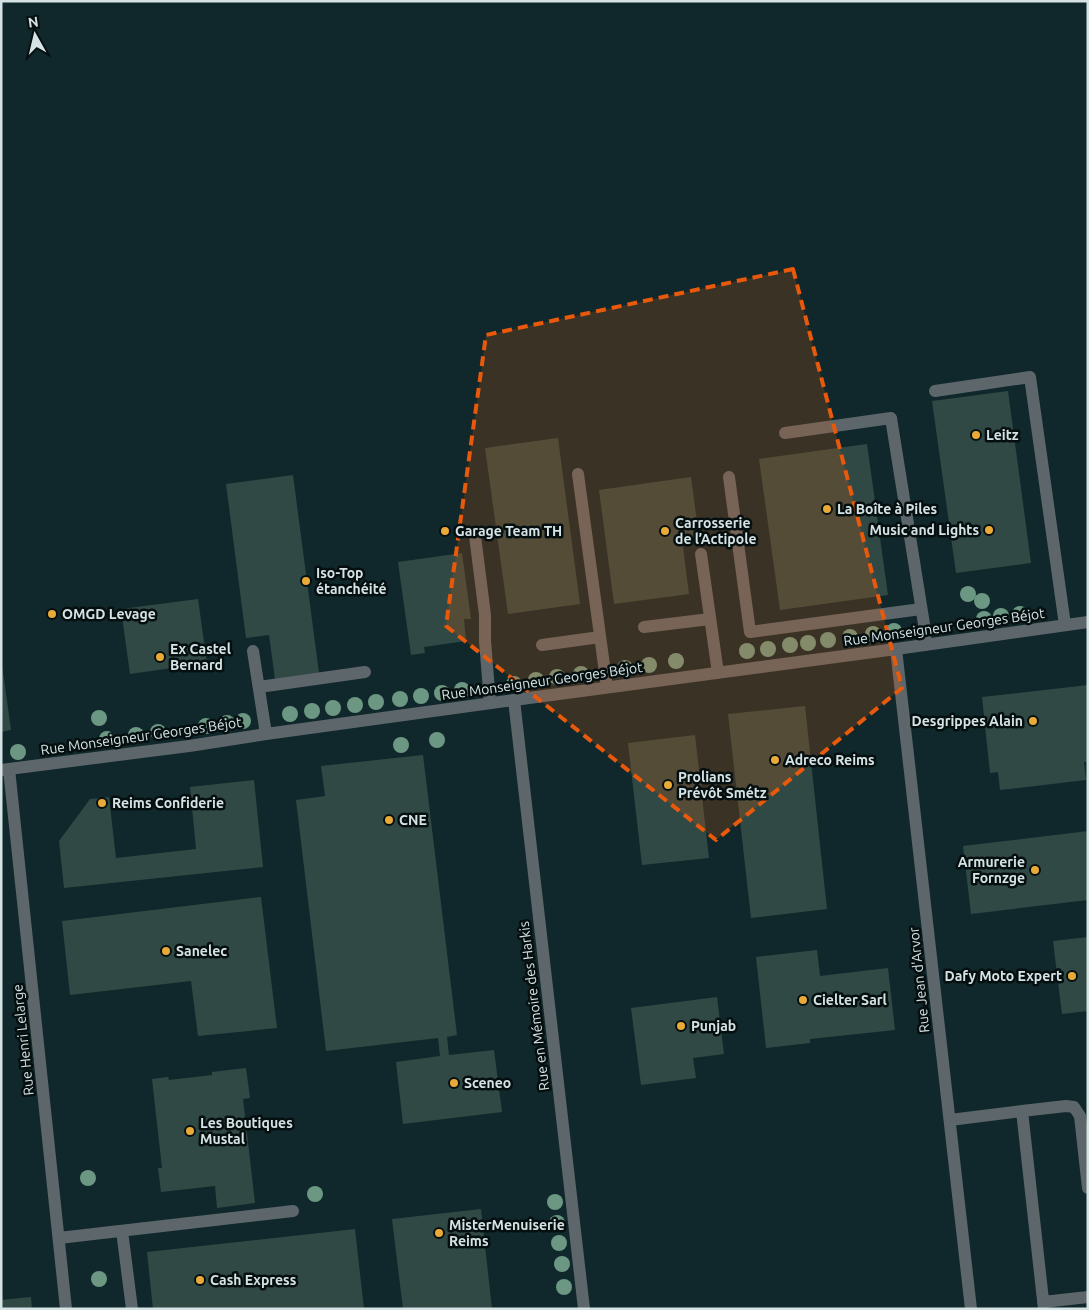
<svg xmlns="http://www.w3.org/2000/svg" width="1089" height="1310" viewBox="0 0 1089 1310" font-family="Ubuntu,sans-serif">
  <rect width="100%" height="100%" fill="#10282b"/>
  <!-- building -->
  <path fill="#314944" d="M1008 391 1031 563 956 573 932 401Z
    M558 438 580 604 508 614 485 448Z
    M867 444 888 595 780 610 759 459Z
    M293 475 319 673 275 679 269 635 246 638 226 484Z
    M691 477 699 537 682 539 689 594 614 604 599 490Z
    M462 553 471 619H464L466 641 424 647 425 653 411 655 398 562Z
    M198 599 207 663 130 674 121 609Z
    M1 665H2L11 730 1 732Z
    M1088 685V762H1084L1086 780 1000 790 998 772 990 773 982 697Z
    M805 706 827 909 751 918 728 714Z
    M695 735 709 858 642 865 628 743Z
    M423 755 457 1035 447 1037 449 1055 494 1050 502 1112 403 1124 396 1062 440 1056 438 1038 326 1051 296 800 325 796 321 766Z
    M254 780 263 867 64 888 59 841 90 799 109 797 116 858 196 849 190 787Z
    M1088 831V900L971 914 963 846Z
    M261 897 277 1028 198 1036 191 981 70 995 62 921Z
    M1088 937V1011L1062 1014 1053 941Z
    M817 950 820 976 888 968 895 1030 810 1039V1043L766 1048 756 957Z
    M717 997 724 1054 693 1058 696 1078 641 1085 631 1008Z
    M246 1068 250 1098 243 1099 255 1203 217 1208 215 1186 161 1192 158 1168H162L152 1079 168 1077 169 1080 212 1075V1072Z
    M481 1209 492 1309H403L392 1219Z
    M355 1229 364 1309H153L147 1252Z
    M31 1297 32 1309H1V1300Z"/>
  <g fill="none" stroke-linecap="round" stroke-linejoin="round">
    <!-- minor -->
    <path stroke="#5d666b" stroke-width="12" d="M935 391 1030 377 1065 625
      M785 433 891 418 924 624 926 645
      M578 474 607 687
      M729 477 750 632 921 609
      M475 536 485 615V641L490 703
      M701 554 718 673
      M644 627 710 619
      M542 645 600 637
      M896 649 971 1309
      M253 651 266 734
      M259 687 365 672
      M514 700 584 1309
      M9 769 66 1309
      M1 770 189 746 266 734 514 700 896 649 1088 622
      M1022 1111 1066 1106 1074 1107 1080 1116 1088 1188
      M950 1120 1022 1111 1044 1309
      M122 1231 132 1309
      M59 1238 293 1211
      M1043 1302 1088 1297"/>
  </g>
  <!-- trees -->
  <g fill="#6c9883">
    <circle cx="968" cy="594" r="8"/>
    <circle cx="982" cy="601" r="8"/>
    <circle cx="1020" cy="614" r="8"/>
    <circle cx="1001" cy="616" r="8"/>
    <circle cx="984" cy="619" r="8"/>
    <circle cx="894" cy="631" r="8"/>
    <circle cx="873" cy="634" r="8"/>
    <circle cx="850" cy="637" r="8"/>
    <circle cx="828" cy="640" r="8"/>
    <circle cx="808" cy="643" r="8"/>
    <circle cx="790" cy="645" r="8"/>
    <circle cx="768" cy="649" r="8"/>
    <circle cx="747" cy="651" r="8"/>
    <circle cx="676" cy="661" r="8"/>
    <circle cx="649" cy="665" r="8"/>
    <circle cx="625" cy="668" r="8"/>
    <circle cx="581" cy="674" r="8"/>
    <circle cx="557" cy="677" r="8"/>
    <circle cx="536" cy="680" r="8"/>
    <circle cx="514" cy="684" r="8"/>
    <circle cx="462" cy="690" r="8"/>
    <circle cx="442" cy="693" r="8"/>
    <circle cx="421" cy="696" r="8"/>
    <circle cx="400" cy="699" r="8"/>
    <circle cx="376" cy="702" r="8"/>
    <circle cx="355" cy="705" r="8"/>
    <circle cx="333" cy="708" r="8"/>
    <circle cx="312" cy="711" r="8"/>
    <circle cx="290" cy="714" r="8"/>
    <circle cx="99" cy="718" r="8"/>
    <circle cx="243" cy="721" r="8"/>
    <circle cx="227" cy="723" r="8"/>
    <circle cx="206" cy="726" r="8"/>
    <circle cx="158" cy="732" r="8"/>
    <circle cx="136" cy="735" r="8"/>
    <circle cx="107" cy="739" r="8"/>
    <circle cx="437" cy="740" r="8"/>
    <circle cx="401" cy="745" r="8"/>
    <circle cx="18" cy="752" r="8"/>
    <circle cx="88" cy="1178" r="8"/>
    <circle cx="315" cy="1194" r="8"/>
    <circle cx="555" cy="1202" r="8"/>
    <circle cx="557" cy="1223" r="8"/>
    <circle cx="559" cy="1243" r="8"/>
    <circle cx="562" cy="1264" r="8"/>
    <circle cx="99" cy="1279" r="8"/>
    <circle cx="564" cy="1287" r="8"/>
  </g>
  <!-- marked area -->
  <path fill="#e8590c" fill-opacity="0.2" stroke="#e8590c" stroke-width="4" stroke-dasharray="10 6" stroke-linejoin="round" d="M793 269 902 688 716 840 446 626 486 335Z"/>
  <!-- markers -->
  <g fill="#eaaa38" stroke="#060f10" stroke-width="2">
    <circle cx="976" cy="435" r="5"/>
    <circle cx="827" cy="509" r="5"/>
    <circle cx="989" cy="530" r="5"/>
    <circle cx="445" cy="531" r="5"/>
    <circle cx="665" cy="531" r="5"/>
    <circle cx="306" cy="581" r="5"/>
    <circle cx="52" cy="614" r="5"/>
    <circle cx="160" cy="657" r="5"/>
    <circle cx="1033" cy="721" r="5"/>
    <circle cx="775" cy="760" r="5"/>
    <circle cx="668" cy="785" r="5"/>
    <circle cx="102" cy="803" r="5"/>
    <circle cx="389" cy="820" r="5"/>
    <circle cx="1035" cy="870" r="5"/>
    <circle cx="166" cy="951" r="5"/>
    <circle cx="1072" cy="976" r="5"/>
    <circle cx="803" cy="1000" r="5"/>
    <circle cx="681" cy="1026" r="5"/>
    <circle cx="454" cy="1083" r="5"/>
    <circle cx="190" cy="1131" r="5"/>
    <circle cx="439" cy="1233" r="5"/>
    <circle cx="200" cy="1280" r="5"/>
  </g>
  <g text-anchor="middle" stroke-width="5" stroke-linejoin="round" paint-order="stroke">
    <!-- poi labels -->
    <g font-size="14" font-weight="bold" fill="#d5e3e5" stroke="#060f10" text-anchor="start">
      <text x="986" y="440">Leitz</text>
      <text x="837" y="514">La Boîte à Piles</text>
      <text x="675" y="528">Carrosserie<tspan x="675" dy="16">de l’Actipole</tspan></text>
      <text x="979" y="535" text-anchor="end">Music and Lights</text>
      <text x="455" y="536">Garage Team TH</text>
      <text x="316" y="578">Iso-Top<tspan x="316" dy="16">étanchéité</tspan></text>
      <text x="62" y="619">OMGD Levage</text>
      <text x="170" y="654">Ex Castel<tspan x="170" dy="16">Bernard</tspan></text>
      <text x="1023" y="726" text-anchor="end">Desgrippes Alain</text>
      <text x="785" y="765">Adreco Reims</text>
      <text x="678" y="782">Prolians<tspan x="678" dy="16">Prévôt Smétz</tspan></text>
      <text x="112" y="808">Reims Confiderie</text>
      <text x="399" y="825">CNE</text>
      <text x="1025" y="867" text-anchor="end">Armurerie<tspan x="1025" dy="16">Fornzge</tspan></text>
      <text x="176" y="956">Sanelec</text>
      <text x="1062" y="981" text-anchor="end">Dafy Moto Expert</text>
      <text x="813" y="1005">Cielter Sarl</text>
      <text x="691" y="1031">Punjab</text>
      <text x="464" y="1088">Sceneo</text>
      <text x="200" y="1128">Les Boutiques<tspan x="200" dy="16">Mustal</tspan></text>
      <text x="449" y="1230">MisterMenuiserie<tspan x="449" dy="16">Reims</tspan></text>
      <text x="210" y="1285">Cash Express</text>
    </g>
    <!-- street labels -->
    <g font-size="14" fill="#d5e3e5" stroke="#060f10">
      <text transform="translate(944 627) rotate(-8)" y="5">Rue Monseigneur Georges Béjot</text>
      <text transform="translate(542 681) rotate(-8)" y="5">Rue Monseigneur Georges Béjot</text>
      <text transform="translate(141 736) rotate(-8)" y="5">Rue Monseigneur Georges Béjot</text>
      <text transform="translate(919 980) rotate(-96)" y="5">Rue Jean d'Arvor</text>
      <text transform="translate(534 1006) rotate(-97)" y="5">Rue en Mémoire des Harkis</text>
      <text transform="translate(23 1040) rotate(-96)" y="5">Rue Henri Lelarge</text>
    </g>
  </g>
  <!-- border -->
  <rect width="1089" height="1310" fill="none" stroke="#d5e3e5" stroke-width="5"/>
  <!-- north arrow -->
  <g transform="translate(35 35) rotate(352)" stroke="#060f10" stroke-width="4" paint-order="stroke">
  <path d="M0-4L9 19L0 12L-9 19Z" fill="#d5e3e5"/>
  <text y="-8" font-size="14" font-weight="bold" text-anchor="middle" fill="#d5e3e5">N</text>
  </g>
</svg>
